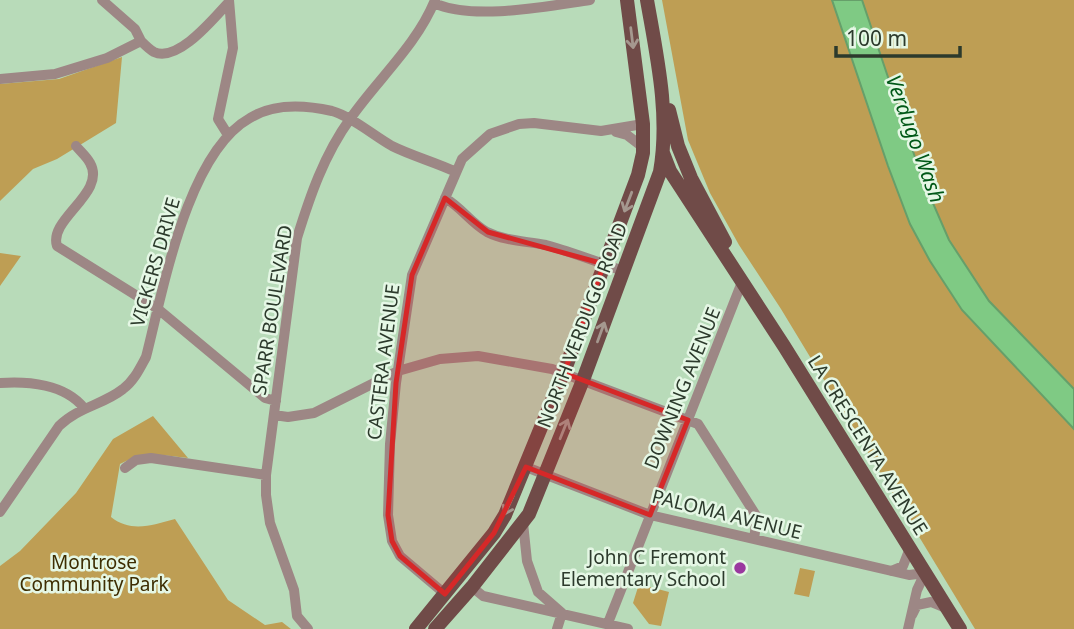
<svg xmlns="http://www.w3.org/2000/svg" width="1074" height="629" viewBox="0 0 1074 629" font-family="'Noto Sans',sans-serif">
  <rect width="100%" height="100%" fill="#b8dbb9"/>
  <!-- green -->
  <path fill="#be9e54" d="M662 0H1074V629H975L781 309 739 245 710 193 688 140Z
    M122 57 116 123 57 159 33 169 0 201V84L59 79Z
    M0 253 21 256 0 286Z
    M153 416 188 458C163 455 143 451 120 464L111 517C131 533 153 525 175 519L228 600 265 625 282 622 291 629H0V566L20 551 76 493 113 439Z
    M800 568 815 571 809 597 794 594Z
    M639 584 669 592 661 626 649 624 633 603Z"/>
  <!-- water -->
  <path fill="#7fca84" stroke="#669f6a" stroke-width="2" d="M832 0H862L922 178 949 240 989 301 1074 389V429L962 310 930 261 910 224 888 166Z"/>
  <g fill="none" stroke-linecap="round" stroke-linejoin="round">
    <!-- minor -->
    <path stroke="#9d8785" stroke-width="10" d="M102 0 135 29 141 41
      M434 3C472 21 548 6 590 0
      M0 79 55 74 107 58 141 41C145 45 150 50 154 52 178 63 214 18 229 2
      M616 132 627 135 644 148
      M228 135 218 119 233 48 229 0
      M76 146C80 151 87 157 90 163 107 193 48 219 57 246L158 309 265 398 276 401
      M445 198C461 207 471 223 487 232 505 241 526 241 546 245 572 252 598 262 623 271
      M0 383C28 381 65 384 84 408
      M274 415 288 417 314 413 398 371 440 359 478 356 552 369 698 424 757 517 754 539
      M526 467 650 515 909 575 925 573
      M125 468 136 460 151 458 266 475
      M0 512 59 426C78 407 103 405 123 389 134 381 140 368 146 357 163 291 187 153 250 118 274 103 305 105 332 111 351 116 374 136 392 146 412 156 435 162 456 172
      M523 523 527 561 538 592 562 613 557 629
      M891 571 903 566 910 548
      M472 587 483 596 628 629
      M445 594 400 556 392 541 388 515 390 444 396 383 412 275 462 159 490 134 519 124 534 123 601 131 643 124
      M912 615 917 605 931 602 948 609
      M608 623 742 282
      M308 629 297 616 294 590 270 523 266 495V475L297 238C310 196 324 155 350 119 377 80 417 45 435 0
      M908 629 917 590 925 573"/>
    <!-- major -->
    <path stroke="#704b48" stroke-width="14" d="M669 110 678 146 691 178 725 242
      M663 153 670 171 784 346 960 629
      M416 629 494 533 505 515 567 364 638 175 643 153V124L627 0
      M435 629 472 587 529 514 583 380 660 172C670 115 657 57 647 0"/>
  </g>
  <!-- one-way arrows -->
  <defs><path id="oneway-shaft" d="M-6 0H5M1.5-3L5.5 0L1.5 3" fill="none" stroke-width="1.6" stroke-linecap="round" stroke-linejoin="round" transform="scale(1.75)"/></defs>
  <g stroke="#a5988f">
    <use href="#oneway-shaft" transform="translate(632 38) rotate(83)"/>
    <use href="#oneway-shaft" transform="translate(628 202) rotate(111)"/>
    <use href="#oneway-shaft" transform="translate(601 332) rotate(-70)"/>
    <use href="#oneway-shaft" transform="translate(564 429) rotate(-68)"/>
    <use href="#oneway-shaft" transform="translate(509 505) rotate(115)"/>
  </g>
  <!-- marked area -->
  <path fill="#d62828" fill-opacity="0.2" stroke="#d62828" stroke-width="5" stroke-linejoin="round" d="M445 198 488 232 604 264 564 373 688 420 650 515 526 467 494 533 445 594 400 556 392 541 388 515 396 383 412 275Z"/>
  <!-- markers -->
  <circle fill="#9a389f" stroke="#e5f7e5" stroke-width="2.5" cx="740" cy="568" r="7"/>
  <g text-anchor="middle" stroke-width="5" stroke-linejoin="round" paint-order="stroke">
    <!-- street labels -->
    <g font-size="19" fill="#2c3a2c" stroke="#e5f7e5">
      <text transform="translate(155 262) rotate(-74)" y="7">VICKERS DRIVE</text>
      <text transform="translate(272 310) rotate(-81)" y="7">SPARR BOULEVARD</text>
      <text transform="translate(582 325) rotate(-69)" y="7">NORTH VERDUGO ROAD</text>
      <text transform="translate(383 362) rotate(-83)" y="7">CASTERA AVENUE</text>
      <text transform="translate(682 388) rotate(-68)" y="7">DOWNING AVENUE</text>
      <text transform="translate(868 445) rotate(58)" y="7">LA CRESCENTA AVENUE</text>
      <text transform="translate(727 514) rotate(14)" y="7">PALOMA AVENUE</text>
    </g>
    <!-- poi labels -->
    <g font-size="19" fill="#2c3a2c" stroke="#e5f7e5" text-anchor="end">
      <text x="726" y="564">John C Fremont<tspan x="726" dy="22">Elementary School</tspan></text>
    </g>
    <!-- park labels -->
    <g font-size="19" fill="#3e2d02" stroke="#e5f7e5">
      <text x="94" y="569">Montrose<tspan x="94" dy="22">Community Park</tspan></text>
    </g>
    <!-- water labels -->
    <g font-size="21" font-style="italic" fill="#005817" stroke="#e5f7e5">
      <text transform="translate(915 139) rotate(70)" y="7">Verdugo Wash</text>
    </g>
  </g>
  <!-- scale -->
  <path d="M836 46v10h124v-10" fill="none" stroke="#2c3a2c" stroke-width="3.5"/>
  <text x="846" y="46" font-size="21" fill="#2c3a2c" stroke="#e5f7e5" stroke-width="5" paint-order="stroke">100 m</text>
</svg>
